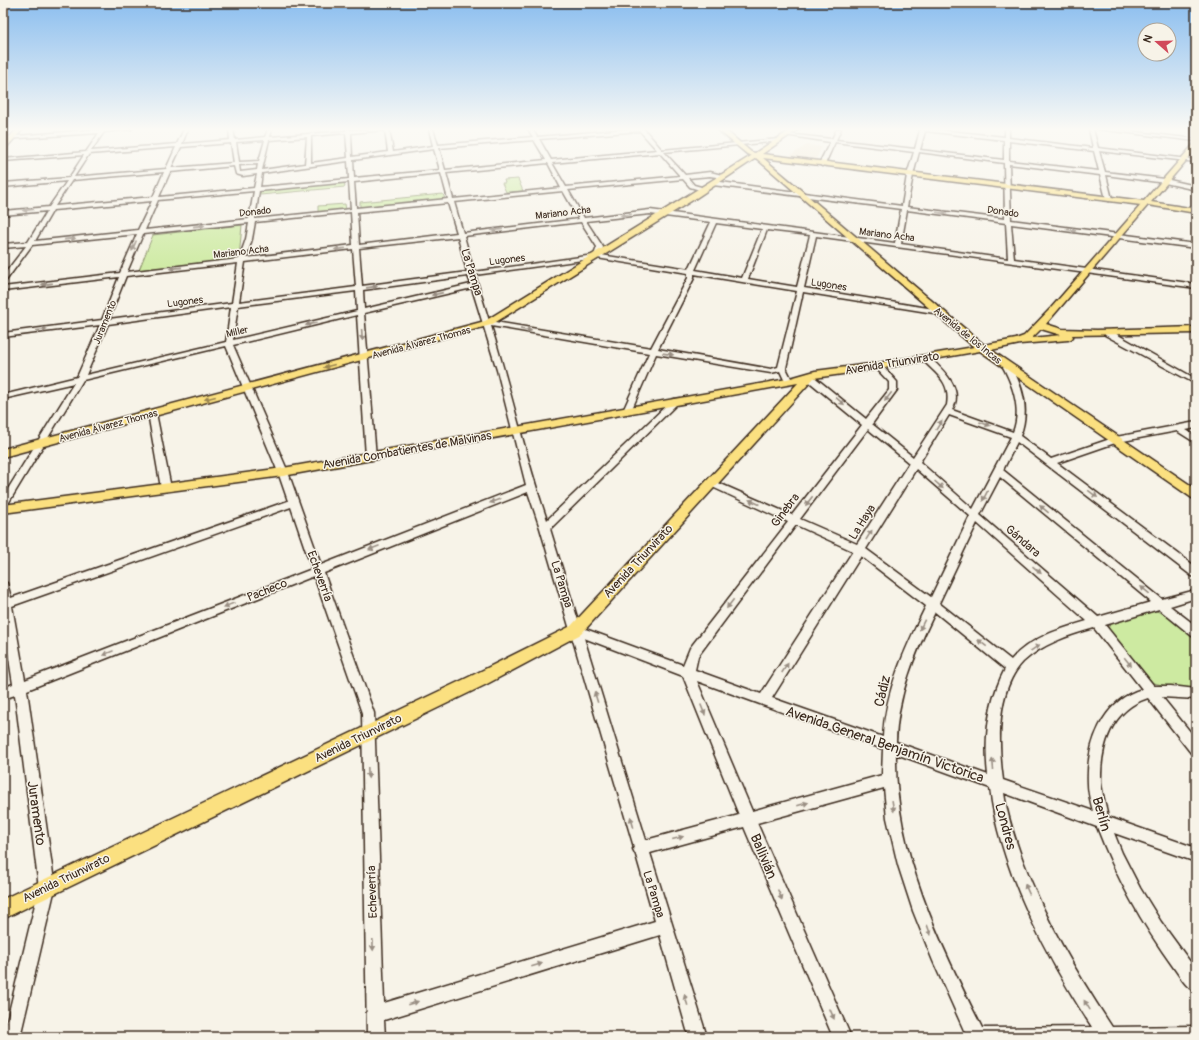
<svg xmlns="http://www.w3.org/2000/svg" width="1199" height="1040" viewBox="0 0 1199 1040" font-family="Pangolin,sans-serif">
  <rect width="100%" height="100%" fill="#f7f3e8"/>
  <filter id="ink" filterUnits="userSpaceOnUse"><feTurbulence type="fractalNoise" baseFrequency=".025" numOctaves="2"/><feDisplacementMap in="SourceGraphic" scale="8" xChannelSelector="R" yChannelSelector="G"/><feConvolveMatrix kernelMatrix="1 2 1 2 8 2 1 2 1" color-interpolation-filters="sRGB"/></filter>
  <g filter="url(#ink)">
    <!-- built -->
    <path fill="#f0e4ce" d="M807 145 822 147 816 159 788 157Z"/>
    <!-- green -->
    <path fill="#cdeaa1" stroke="#848a60" d="M518 179 523 191 506 192 502 183H505L504 180Z
      M344 183 345 187 260 195V191Z
      M443 194 445 199 360 207V202Z
      M345 204 346 210 318 213V206Z
      M242 225 239 258 235 259 139 270 153 235Z
      M1153 610 1171 616 1196 638V692L1153 683 1108 629 1110 624Z"/>
    <g fill="none" stroke-linecap="round" stroke-linejoin="round">
      <defs>
        <path id="minor" d="M102 129H132L104 132 91 151 177 144 184 129H188L182 144 230 140 229 129H233L235 140 265 137 268 129H272L270 137 346 131V129H350V130L389 129 393 152 433 146 429 129H433L438 145 533 137 528 129H532L537 137 627 129H644L662 150 779 139 781 141 664 152 685 175 710 172 726 176 723 178 710 176 688 178 694 185 705 188 706 189 703 191 690 187 683 179 568 190 584 218 650 210 895 243 901 209 713 185 710 183 713 181 902 206 907 175 914 152 835 142 825 164 822 166 819 164 830 142 785 135 787 134 832 139 837 129H841L836 140 915 149 920 130 918 129H931L1005 137V129H1009V138L1093 148 1089 129H1093L1098 148 1196 160V162L1099 151 1105 172 1165 179 1196 186V190L1165 183 1106 175 1112 199 1109 201 1106 199 1100 175 1009 164 1011 220 1196 244V248L1011 224 1014 259 1196 284V288L816 236 804 288 940 310 944 312 940 314 803 292 786 368 793 382 789 384H786L780 371 771 373 656 354 631 411 627 414 623 411 649 353 491 326C511 390 525 456 547 520L672 400 675 399 679 402 550 529 580 627 683 665 690 648 788 522 708 485 706 483 708 481H714L792 515 862 425 806 379V375H812L866 419 889 390V382L874 366 878 364H881L897 382V390L872 424 913 457 947 405C951 380 935 374 921 358L925 356H928C943 370 965 389 952 410L1013 432C1022 410 1013 385 1002 365L1003 363H1009C1023 385 1030 411 1020 436L1051 459 1116 437 1196 422V428L1186 430 1196 436V443L1177 431 1118 442 1057 463 1196 567V577L1192 576 1017 442 1003 470 1162 599 1196 590V598L1170 606 1196 626V638L1192 636 1159 609 1105 625 1154 686H1171L1196 689V699L1162 697 1196 739V755L1191 753 1148 698C1110 710 1100 748 1101 783 1102 794 1106 806 1108 817L1196 848V862L1114 833 1122 853 1140 888 1161 922 1196 970V992C1186 988 1180 976 1174 968 1142 924 1116 877 1097 827L1004 793C1007 816 1015 839 1023 861 1045 920 1077 974 1112 1027L1196 1026V1037H967L933 961 913 911 898 865 887 818 884 788 757 823 851 1037H833L744 827 650 853 707 1037H689L660 935 384 1020 385 1037H367L362 713 314 576 27 690 55 888 20 1037H3L39 888 15 695 3 699V688L13 684 3 620V582L7 583 11 598 288 501 278 472 226 346 83 380 6 507 3 508V497L74 383 3 399V395L77 377 100 325 3 337V333L102 320 119 277 3 291V287L120 273 137 234 32 245 5 282 3 283V276L26 246 3 248V244L28 242 47 211 3 215V211L49 207 67 181 3 187V183L69 178 84 155 3 161V159L86 152 99 133 3 139V137ZM385 130 388 152 352 157 351 133ZM640 131 657 150 551 160 539 139ZM925 131 1004 140V160L920 150ZM346 133 348 158 311 163V136ZM307 137 305 164 262 170 269 140ZM265 140 259 161 239 162 236 142ZM534 140 546 160 445 170 439 148ZM1009 141 1094 151 1099 171 1009 161ZM231 143 234 163 171 168 181 147ZM176 147 166 169 74 177 89 154ZM434 149 440 170 354 178 353 160ZM919 152 1004 163 1005 219 907 207 913 175ZM660 153 680 176 566 187 552 163ZM348 161 349 179 260 187 262 173ZM548 163 561 188 453 199 446 173ZM258 164 257 170 240 172 239 165ZM234 166 236 174 243 176 257 174 254 188 159 197 170 172ZM164 172 153 197 55 206 72 180ZM441 173 448 199 356 208 354 182ZM349 182 351 209 255 219 259 191ZM254 191 249 219 145 230 158 200ZM563 191 579 219 463 233 454 202ZM152 201 138 230 35 241 53 210ZM448 203 457 233 359 245 357 212ZM907 210 1006 223 1008 259 901 244ZM351 212 353 245 246 258 252 239 255 222ZM650 214 711 222 689 269 601 255 603 247 586 221ZM581 222 597 247 594 255 474 272 464 236ZM249 223 246 239 239 259 127 272 143 234ZM716 223 762 229 742 278 695 270ZM767 230 810 235 797 287 748 279ZM458 237 467 272 362 286 359 248ZM353 249 356 287 239 302 245 262ZM597 258 688 273V278L651 348 489 321 475 275ZM238 263 232 303 109 319 126 276ZM694 274 797 291 778 367 771 369 658 349 694 278ZM468 276 471 284 364 309 363 290ZM472 288 497 370 526 485 321 565 288 472 233 345 357 315 366 457 371 460 376 457 364 313ZM356 291 357 311 233 340 238 306ZM231 307 226 342 86 375 108 324ZM949 415 1011 437 973 509 920 462ZM868 429 909 463 857 544 800 519ZM916 469 970 516 931 597 866 549ZM1000 477 1151 602 1098 617 980 515ZM528 492 540 528 634 847 633 849 636 855 655 921 384 1003 374 713 324 573ZM291 507 312 569 25 680 12 606ZM977 523 1087 621C1060 629 1029 638 1011 660L939 603ZM796 525 853 551 761 694 695 670 698 656ZM861 556 926 606C906 647 885 691 883 737L772 698ZM935 612 1005 669C988 702 984 739 988 775L896 742C897 696 915 653 935 612ZM1094 628 1142 689C1102 701 1086 745 1088 784 1088 793 1091 803 1093 811L1003 780C998 744 996 690 1023 662 1042 644 1069 635 1094 628ZM584 638 683 676 739 815 646 840ZM697 681 883 749 882 775 752 811ZM896 754 990 788C999 868 1048 960 1092 1027L982 1028C940 944 894 851 896 754Z
          M1097 129H1111L1196 139V141Z
          M1105 331H1111L1196 379V384L1105 335Z
          M152 410 156 413 171 488 166 491 161 488 148 413Z"/>
        <path id="major" d="M17 129H23L5 149 3 150V144Z
          M717 129H724L751 152 755 153 792 129H799L762 154 1144 201 1194 144 1196 143V149L1151 202 1196 209V213L1148 205 1046 324 1062 329 1097 330 1196 327V333L1072 335 1073 337 1071 339 1068 340 1020 344 991 350 1196 489V499L1192 498 980 351 878 369 814 378 581 634 485 685 3 919V899L473 675 571 626 798 383 283 476 3 513V505L283 468 787 379 815 371 878 363 974 347 756 158 696 198 491 325 3 457V449L485 321 690 194 751 156 747 154ZM763 158 1141 205 1051 308 1024 336 1016 339 984 345ZM1041 329 1061 335 1032 338Z"/>
      </defs>
      <!-- minor casing -->
      <use href="#minor" stroke="#3b2a1e" stroke-width="3"/>
      <!-- major casing -->
      <use href="#major" stroke="#3b2a1e" stroke-width="3"/>
      <!-- minor -->
      <use href="#minor" fill="#f7f3e8" fill-rule="evenodd"/>
      <!-- major -->
      <use href="#major" fill="#fbe080" fill-rule="evenodd"/>
    </g>
    <!-- one-way arrows -->
    <defs><path id="oneway-solid" d="M-6-.8H1V-3.2L6.5 0L1 3.2V.8H-6Z"/></defs>
    <g fill="#998e83">
      <use href="#oneway-solid" transform="translate(28 210) rotate(174)"/>
      <use href="#oneway-solid" transform="translate(942 213) rotate(7)"/>
      <use href="#oneway-solid" transform="translate(626 215) rotate(173)"/>
      <use href="#oneway-solid" transform="translate(199 226) rotate(-6)"/>
      <use href="#oneway-solid" transform="translate(497 230) rotate(173)"/>
      <use href="#oneway-solid" transform="translate(1071 230) rotate(7)"/>
      <use href="#oneway-solid" transform="translate(70 239) rotate(-6)"/>
      <use href="#oneway-solid" transform="translate(134 246) rotate(113)"/>
      <use href="#oneway-solid" transform="translate(340 249) rotate(173)"/>
      <use href="#oneway-solid" transform="translate(176 268) rotate(174)"/>
      <use href="#oneway-solid" transform="translate(47 284) rotate(173)"/>
      <use href="#oneway-solid" transform="translate(372 287) rotate(-8)"/>
      <use href="#oneway-solid" transform="translate(437 294) rotate(167)"/>
      <use href="#oneway-solid" transform="translate(311 324) rotate(167)"/>
      <use href="#oneway-solid" transform="translate(42 330) rotate(-8)"/>
      <use href="#oneway-solid" transform="translate(526 330) rotate(9)"/>
      <use href="#oneway-solid" transform="translate(362 335) rotate(86)"/>
      <use href="#oneway-solid" transform="translate(668 354) rotate(9)"/>
      <use href="#oneway-solid" transform="translate(888 397) rotate(128)"/>
      <use href="#oneway-solid" transform="translate(840 401) rotate(40)"/>
      <use href="#oneway-solid" transform="translate(985 424) rotate(19)"/>
      <use href="#oneway-solid" transform="translate(939 425) rotate(-58)"/>
      <use href="#oneway-solid" transform="translate(939 485) rotate(42)"/>
      <use href="#oneway-solid" transform="translate(1093 494) rotate(37)"/>
      <use href="#oneway-solid" transform="translate(985 496) rotate(117)"/>
      <use href="#oneway-solid" transform="translate(495 501) rotate(159)"/>
      <use href="#oneway-solid" transform="translate(809 501) rotate(127)"/>
      <use href="#oneway-solid" transform="translate(754 502) rotate(-155)"/>
      <use href="#oneway-solid" transform="translate(1044 509) rotate(-141)"/>
      <use href="#oneway-solid" transform="translate(869 535) rotate(-58)"/>
      <use href="#oneway-solid" transform="translate(374 548) rotate(159)"/>
      <use href="#oneway-solid" transform="translate(1037 570) rotate(41)"/>
      <use href="#oneway-solid" transform="translate(1145 590) rotate(-141)"/>
      <use href="#oneway-solid" transform="translate(730 604) rotate(127)"/>
      <use href="#oneway-solid" transform="translate(229 605) rotate(158)"/>
      <use href="#oneway-solid" transform="translate(922 625) rotate(116)"/>
      <use href="#oneway-solid" transform="translate(982 643) rotate(-142)"/>
      <use href="#oneway-solid" transform="translate(1035 648) rotate(-34)"/>
      <use href="#oneway-solid" transform="translate(108 653) rotate(158)"/>
      <use href="#oneway-solid" transform="translate(1128 662) rotate(51)"/>
      <use href="#oneway-solid" transform="translate(785 668) rotate(-57)"/>
      <use href="#oneway-solid" transform="translate(596 697) rotate(-107)"/>
      <use href="#oneway-solid" transform="translate(703 710) rotate(68)"/>
      <use href="#oneway-solid" transform="translate(993 764) rotate(-95)"/>
      <use href="#oneway-solid" transform="translate(368 773) rotate(88)"/>
      <use href="#oneway-solid" transform="translate(803 804) rotate(-16)"/>
      <use href="#oneway-solid" transform="translate(893 806) rotate(81)"/>
      <use href="#oneway-solid" transform="translate(632 822) rotate(-106)"/>
      <use href="#oneway-solid" transform="translate(678 838) rotate(-15)"/>
      <use href="#oneway-solid" transform="translate(1027 889) rotate(-114)"/>
      <use href="#oneway-solid" transform="translate(780 895) rotate(67)"/>
      <use href="#oneway-solid" transform="translate(929 930) rotate(70)"/>
      <use href="#oneway-solid" transform="translate(373 945) rotate(88)"/>
      <use href="#oneway-solid" transform="translate(537 965) rotate(-17)"/>
      <use href="#oneway-solid" transform="translate(686 1000) rotate(-107)"/>
      <use href="#oneway-solid" transform="translate(413 1003) rotate(-17)"/>
      <use href="#oneway-solid" transform="translate(1087 1005) rotate(-122)"/>
      <use href="#oneway-solid" transform="translate(832 1014) rotate(67)"/>
    </g>
    <g fill="#9b854f">
      <use href="#oneway-solid" transform="translate(329 366) rotate(165)"/>
      <use href="#oneway-solid" transform="translate(210 398) rotate(165)"/>
    </g>
  </g>
  <!-- sky -->
  <linearGradient id="sky" x2="0" y2="1"><stop stop-color="#8bbeef"/><stop offset="0.47" stop-color="#fbfaf5"/><stop offset="1" stop-color="#fbfaf5" stop-opacity="0"/></linearGradient>
  <rect width="1199" height="275" fill="url(#sky)"/>
  <g text-anchor="middle" stroke-width="3" stroke-linejoin="round" paint-order="stroke">
    <!-- far-street labels -->
    <g font-size="10" fill="#3b2a1e" stroke="#f7f3e8">
      <text transform="translate(255 211) rotate(-6)" y="4">Donado</text>
      <text transform="translate(1003 211) rotate(8)" y="4">Donado</text>
      <text transform="translate(563 212) rotate(-7)" y="4">Mariano Acha</text>
      <text transform="translate(887 234) rotate(7)" y="4">Mariano Acha</text>
      <text transform="translate(241 251) rotate(-7)" y="4">Mariano Acha</text>
      <text transform="translate(507 259) rotate(-7)" y="4">Lugones</text>
      <text transform="translate(829 284) rotate(9)" y="4">Lugones</text>
      <text transform="translate(185 301) rotate(-7)" y="4">Lugones</text>
      <text transform="translate(104 322) rotate(-68)" y="4">Juramento</text>
      <text transform="translate(237 331) rotate(-13)" y="4">Miller</text>
      <text transform="translate(968 335) rotate(39)" y="4">Avenida de los Incas</text>
      <text transform="translate(421 342) rotate(-15)" y="4">Avenida Álvarez Thomas</text>
      <text transform="translate(108 425) rotate(-15)" y="4">Avenida Álvarez Thomas</text>
    </g>
    <!-- street labels -->
    <g font-size="12" fill="#3b2a1e" stroke="#f7f3e8">
      <text transform="translate(472 272) rotate(73)" y="4">La Pampa</text>
      <text transform="translate(892 363) rotate(-9)" y="4">Avenida Triunvirato</text>
      <text transform="translate(407 450) rotate(-10)" y="4">Avenida Combatientes de Malvinas</text>
      <text transform="translate(785 510) rotate(-53)" y="4">Ginebra</text>
      <text transform="translate(862 522) rotate(-58)" y="4">La Haya</text>
      <text transform="translate(1023 541) rotate(41)" y="4">Gándara</text>
      <text transform="translate(638 561) rotate(-47)" y="4">Avenida Triunvirato</text>
      <text transform="translate(320 576) rotate(70)" y="4">Echeverría</text>
      <text transform="translate(562 584) rotate(73)" y="4">La Pampa</text>
      <text transform="translate(267 590) rotate(-22)" y="4">Pacheco</text>
      <text transform="translate(358 738) rotate(-26)" y="4">Avenida Triunvirato</text>
      <text transform="translate(66 878) rotate(-26)" y="4">Avenida Triunvirato</text>
      <text transform="translate(372 892) rotate(-92)" y="4">Echeverría</text>
      <text transform="translate(654 894) rotate(73)" y="4">La Pampa</text>
    </g>
    <!-- near-street labels -->
    <g font-size="14" fill="#3b2a1e" stroke="#f7f3e8">
      <text transform="translate(882 691) rotate(-77)" y="5">Cádiz</text>
      <text transform="translate(885 744) rotate(19)" y="5">Avenida General Benjamín Victorica</text>
      <text transform="translate(37 813) rotate(82)" y="5">Juramento</text>
      <text transform="translate(1102 814) rotate(74)" y="5">Berlín</text>
      <text transform="translate(1006 826) rotate(75)" y="5">Londres</text>
      <text transform="translate(764 856) rotate(67)" y="5">Ballivián</text>
    </g>
  </g>
  <!-- margin -->
  <rect width="1199" height="1040" fill="none" stroke="#f7f3e8" stroke-width="16"/>
  <rect x="8" y="8" width="1183" height="1024" fill="none" stroke="#3b2a1e" stroke-width="1.5" filter="url(#ink)"/>
  <!-- north arrow -->
  <g transform="translate(1157 42) rotate(290)"><circle r="19" fill="#f7f3e8" stroke="#aca397"/>
  <path d="M0-3L7 15L0 10L-7 15Z" fill="#d1495b"/>
  <text y="-6" font-size="11" font-weight="bold" text-anchor="middle" fill="#3b2a1e">N</text>
  </g>
</svg>
